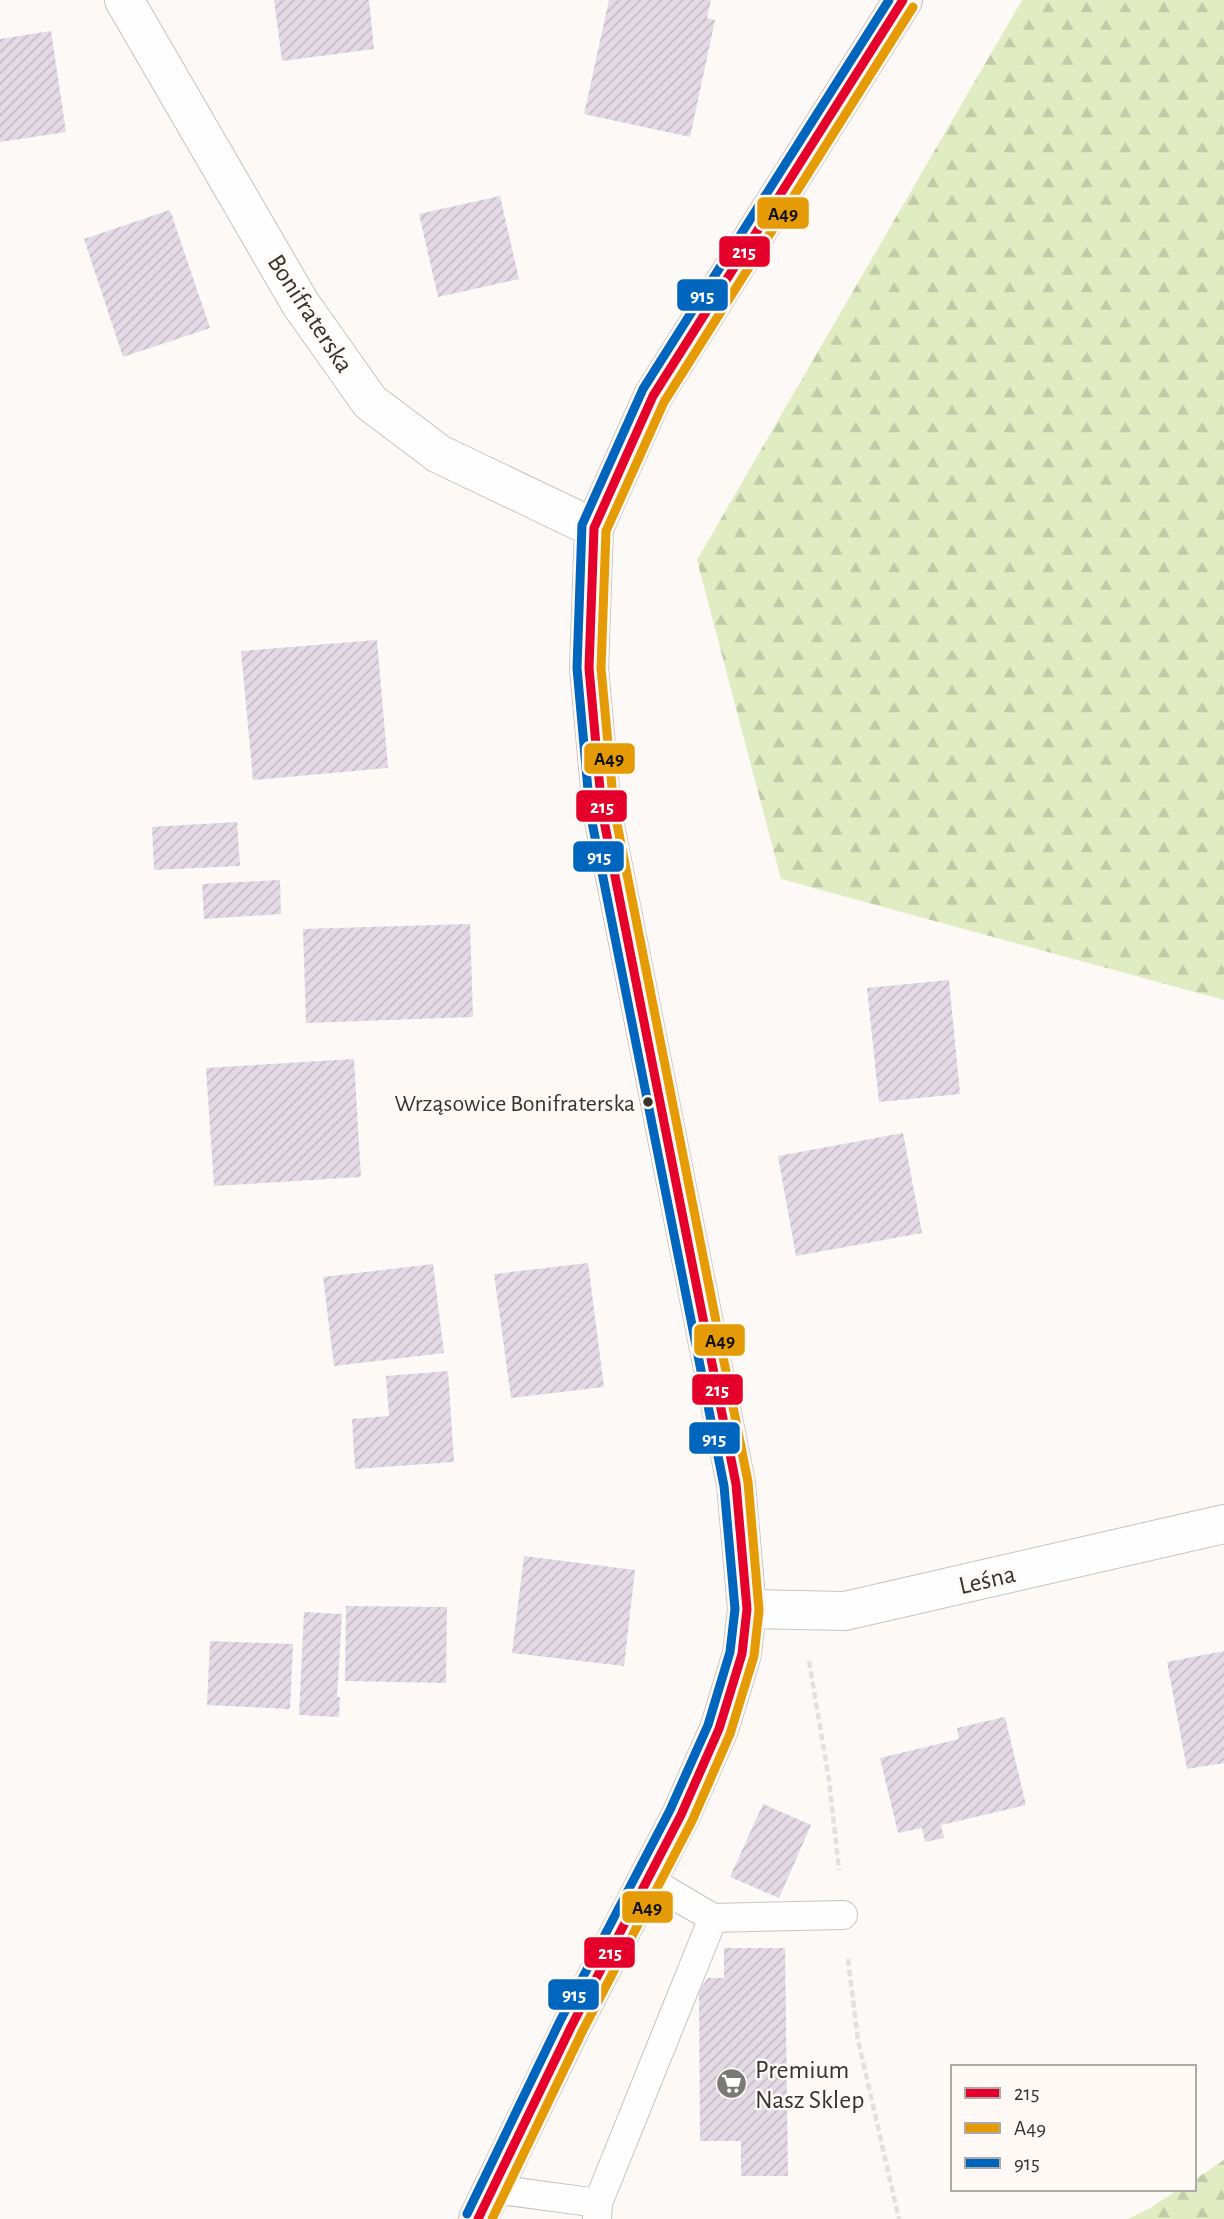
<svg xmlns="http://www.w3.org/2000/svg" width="1224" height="2219" viewBox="0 0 1224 2219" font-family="'Alegreya Sans',sans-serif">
  <defs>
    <pattern id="forest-firs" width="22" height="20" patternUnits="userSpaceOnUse" patternTransform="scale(1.75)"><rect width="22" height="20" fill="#e2ecc2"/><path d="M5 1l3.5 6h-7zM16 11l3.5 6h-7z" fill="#c2cba7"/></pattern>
    <pattern id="building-hatch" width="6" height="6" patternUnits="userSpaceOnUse" patternTransform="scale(1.75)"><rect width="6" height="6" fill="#e3dae6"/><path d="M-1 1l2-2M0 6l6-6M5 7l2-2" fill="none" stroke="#c3bcc6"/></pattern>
  </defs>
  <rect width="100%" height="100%" fill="#fcf9f7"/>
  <!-- forest -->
  <path fill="url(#forest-firs)" d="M1022 0H1224V1000L781 879 697 560Z
    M1224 2160V2219H1128L1150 2208 1179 2189H1194V2180Z"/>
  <!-- building -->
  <path fill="url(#building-hatch)" d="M274 0H369L374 49 282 61Z
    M609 0H711L707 18 715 20 690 137 584 114Z
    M51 31 66 132 0 142V39Z
    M500 196 519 279 438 297 419 214Z
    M170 210 210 328 123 357 84 239Z
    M377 640 388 768 253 780 241 651Z
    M237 822 240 866 154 870 152 827Z
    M280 880 281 914 204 919 202 884Z
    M470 924 473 1017 306 1023 303 929Z
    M949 980 960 1094 879 1102 867 988Z
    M354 1059 361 1177 214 1186 206 1068Z
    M903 1133 922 1233 796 1256 778 1156Z
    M588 1263 604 1387 511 1398 494 1274Z
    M433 1264 444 1353 334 1366 323 1277Z
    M448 1371 454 1462 355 1469 352 1419 389 1416 386 1376Z
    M524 1556 635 1570 624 1666 512 1653Z
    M346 1606 447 1607 446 1683 345 1681Z
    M304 1612 342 1614 337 1697H340L339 1717 299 1715Z
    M210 1641 293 1644 290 1709 207 1705Z
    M1224 1651V1763L1187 1769 1167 1662Z
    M1005 1717 1026 1805 941 1825 944 1838 925 1842 922 1828 898 1833 880 1758 959 1739 957 1728Z
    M763 1804 811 1825 779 1898 730 1877Z
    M724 1948H785L788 2176H741V2141H700L699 1991 708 1978H724Z"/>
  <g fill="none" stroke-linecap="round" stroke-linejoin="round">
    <defs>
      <path id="lane" d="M647 1879 713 1918
        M493 2189 598 2203 597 2219
        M598 2203 713 1918 843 1915"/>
      <path id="street" d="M124 0 300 303 370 402 439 454 594 528
        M747 1609 845 1611 1224 1524"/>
      <path id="secondary" d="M478 2219 571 2027 681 1815 719 1729 742 1654 747 1609 736 1484 602 811 589 668 594 528 653 396 903 0"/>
    </defs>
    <!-- lane casing -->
    <use href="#lane" stroke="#c6c4c2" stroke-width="30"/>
    <!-- street casing -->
    <use href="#street" stroke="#c6c4c2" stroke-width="40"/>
    <!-- secondary casing -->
    <use href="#secondary" stroke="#c6c4c2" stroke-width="40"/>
    <!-- path -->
    <path stroke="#e2e1e1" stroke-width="4.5" stroke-dasharray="7 3.5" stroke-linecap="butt" d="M809 1661 829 1780 839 1870
      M848 1959 858 2040 899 2219"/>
    <!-- lane -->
    <use href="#lane" stroke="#fffefe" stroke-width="28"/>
    <!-- street -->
    <use href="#street" stroke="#fffefe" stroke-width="38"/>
    <!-- secondary -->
    <use href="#secondary" stroke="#f6f3f1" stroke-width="38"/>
    <defs>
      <path id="bus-1" d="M478 2219 571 2027 681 1815 719 1729 742 1654 747 1609 736 1484 602 811 589 668 594 528 653 396 903 0"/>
      <path id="bus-2" d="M492 2219 582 2032 692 1821 730 1734 754 1656 759 1610 748 1482 614 809 601 668 606 531 664 402 913 7"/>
      <path id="bus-3" d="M467 2214 560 2021 670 1810 708 1725 730 1652 735 1609 724 1486 590 812 577 668 582 525 643 389 889 0"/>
    </defs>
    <!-- bus-1 casing -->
    <use href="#bus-1" stroke="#fef9f5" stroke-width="14"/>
    <!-- bus-2 casing -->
    <use href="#bus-2" stroke="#fef9f5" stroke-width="14"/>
    <!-- bus-3 casing -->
    <use href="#bus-3" stroke="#fef9f5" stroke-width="14"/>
    <!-- bus-1 -->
    <use href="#bus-1" stroke="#e4002b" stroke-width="9"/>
    <!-- bus-2 -->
    <use href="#bus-2" stroke="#e49b05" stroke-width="9"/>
    <!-- bus-3 -->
    <use href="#bus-3" stroke="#0065bd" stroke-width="9"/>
  </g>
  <!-- icons -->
  <defs>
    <symbol id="supermarket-disc" viewBox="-11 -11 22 22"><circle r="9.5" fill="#7b7977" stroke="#fef9f5"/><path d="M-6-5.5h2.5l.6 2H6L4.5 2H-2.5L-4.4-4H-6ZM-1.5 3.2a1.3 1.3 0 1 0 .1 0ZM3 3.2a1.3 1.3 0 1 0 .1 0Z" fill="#fff"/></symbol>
  </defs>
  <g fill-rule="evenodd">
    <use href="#supermarket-disc" x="714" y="2066" width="35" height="35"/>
  </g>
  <!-- markers -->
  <circle fill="#363432" stroke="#fef9f5" stroke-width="2.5" cx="648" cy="1102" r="6"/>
  <g text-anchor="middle" stroke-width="5" stroke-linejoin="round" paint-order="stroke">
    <!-- bus labels -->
    <g font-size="24" fill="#363432" stroke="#fef9f5" text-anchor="end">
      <text x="635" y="1111">Wrząsowice Bonifraterska</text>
    </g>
    <!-- street labels -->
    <g font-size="26" fill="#363432" stroke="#fef9f5">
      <text transform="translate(311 313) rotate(57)" y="9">Bonifraterska</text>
      <text transform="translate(987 1579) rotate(-13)" y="9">Leśna</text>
    </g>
    <!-- poi labels -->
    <g font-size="26" fill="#363432" stroke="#fef9f5" text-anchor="start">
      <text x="755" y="2078">Premium<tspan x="755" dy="30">Nasz Sklep</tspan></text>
    </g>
  </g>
  <g stroke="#fef9f5" stroke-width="2.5">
    <rect x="756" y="196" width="54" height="34" rx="7" fill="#e49b05"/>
    <rect x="718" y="235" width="53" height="33" rx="7" fill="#e4002b"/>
    <rect x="676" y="278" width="53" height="34" rx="7" fill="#0065bd"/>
    <rect x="583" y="742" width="53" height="33" rx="7" fill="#e49b05"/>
    <rect x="575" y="789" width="53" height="34" rx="7" fill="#e4002b"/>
    <rect x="572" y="840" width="53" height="33" rx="7" fill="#0065bd"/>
    <rect x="693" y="1323" width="53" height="34" rx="7" fill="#e49b05"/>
    <rect x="691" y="1373" width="53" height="33" rx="7" fill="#e4002b"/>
    <rect x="688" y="1421" width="53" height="34" rx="7" fill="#0065bd"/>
    <rect x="621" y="1890" width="53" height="34" rx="7" fill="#e49b05"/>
    <rect x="583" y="1936" width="53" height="33" rx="7" fill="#e4002b"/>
    <rect x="547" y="1978" width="53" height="33" rx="7" fill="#0065bd"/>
  </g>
  <g font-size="19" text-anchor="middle" font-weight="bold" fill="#fff">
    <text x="744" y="258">215</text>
    <text x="702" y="302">915</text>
    <text x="602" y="813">215</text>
    <text x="599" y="863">915</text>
    <text x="717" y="1396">215</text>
    <text x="714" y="1445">915</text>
    <text x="610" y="1959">215</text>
    <text x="574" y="2001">915</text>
  </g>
  <g font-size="19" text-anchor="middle" font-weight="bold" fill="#111">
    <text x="783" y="220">A49</text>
    <text x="609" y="765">A49</text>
    <text x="720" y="1347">A49</text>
    <text x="647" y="1914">A49</text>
  </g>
  <!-- legend -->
  <rect x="951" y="2065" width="245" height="126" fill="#fef9f5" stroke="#aeaaa7" stroke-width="2"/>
  <rect x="965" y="2088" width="35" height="10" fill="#e4002b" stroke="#aeaaa7" stroke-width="2"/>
  <text x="1014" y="2100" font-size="21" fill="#363432">215</text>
  <rect x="965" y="2123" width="35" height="10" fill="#e49b05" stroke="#aeaaa7" stroke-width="2"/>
  <text x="1014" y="2135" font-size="21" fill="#363432">A49</text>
  <rect x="965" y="2158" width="35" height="10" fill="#0065bd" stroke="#aeaaa7" stroke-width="2"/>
  <text x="1014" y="2170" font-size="21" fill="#363432">915</text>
</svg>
